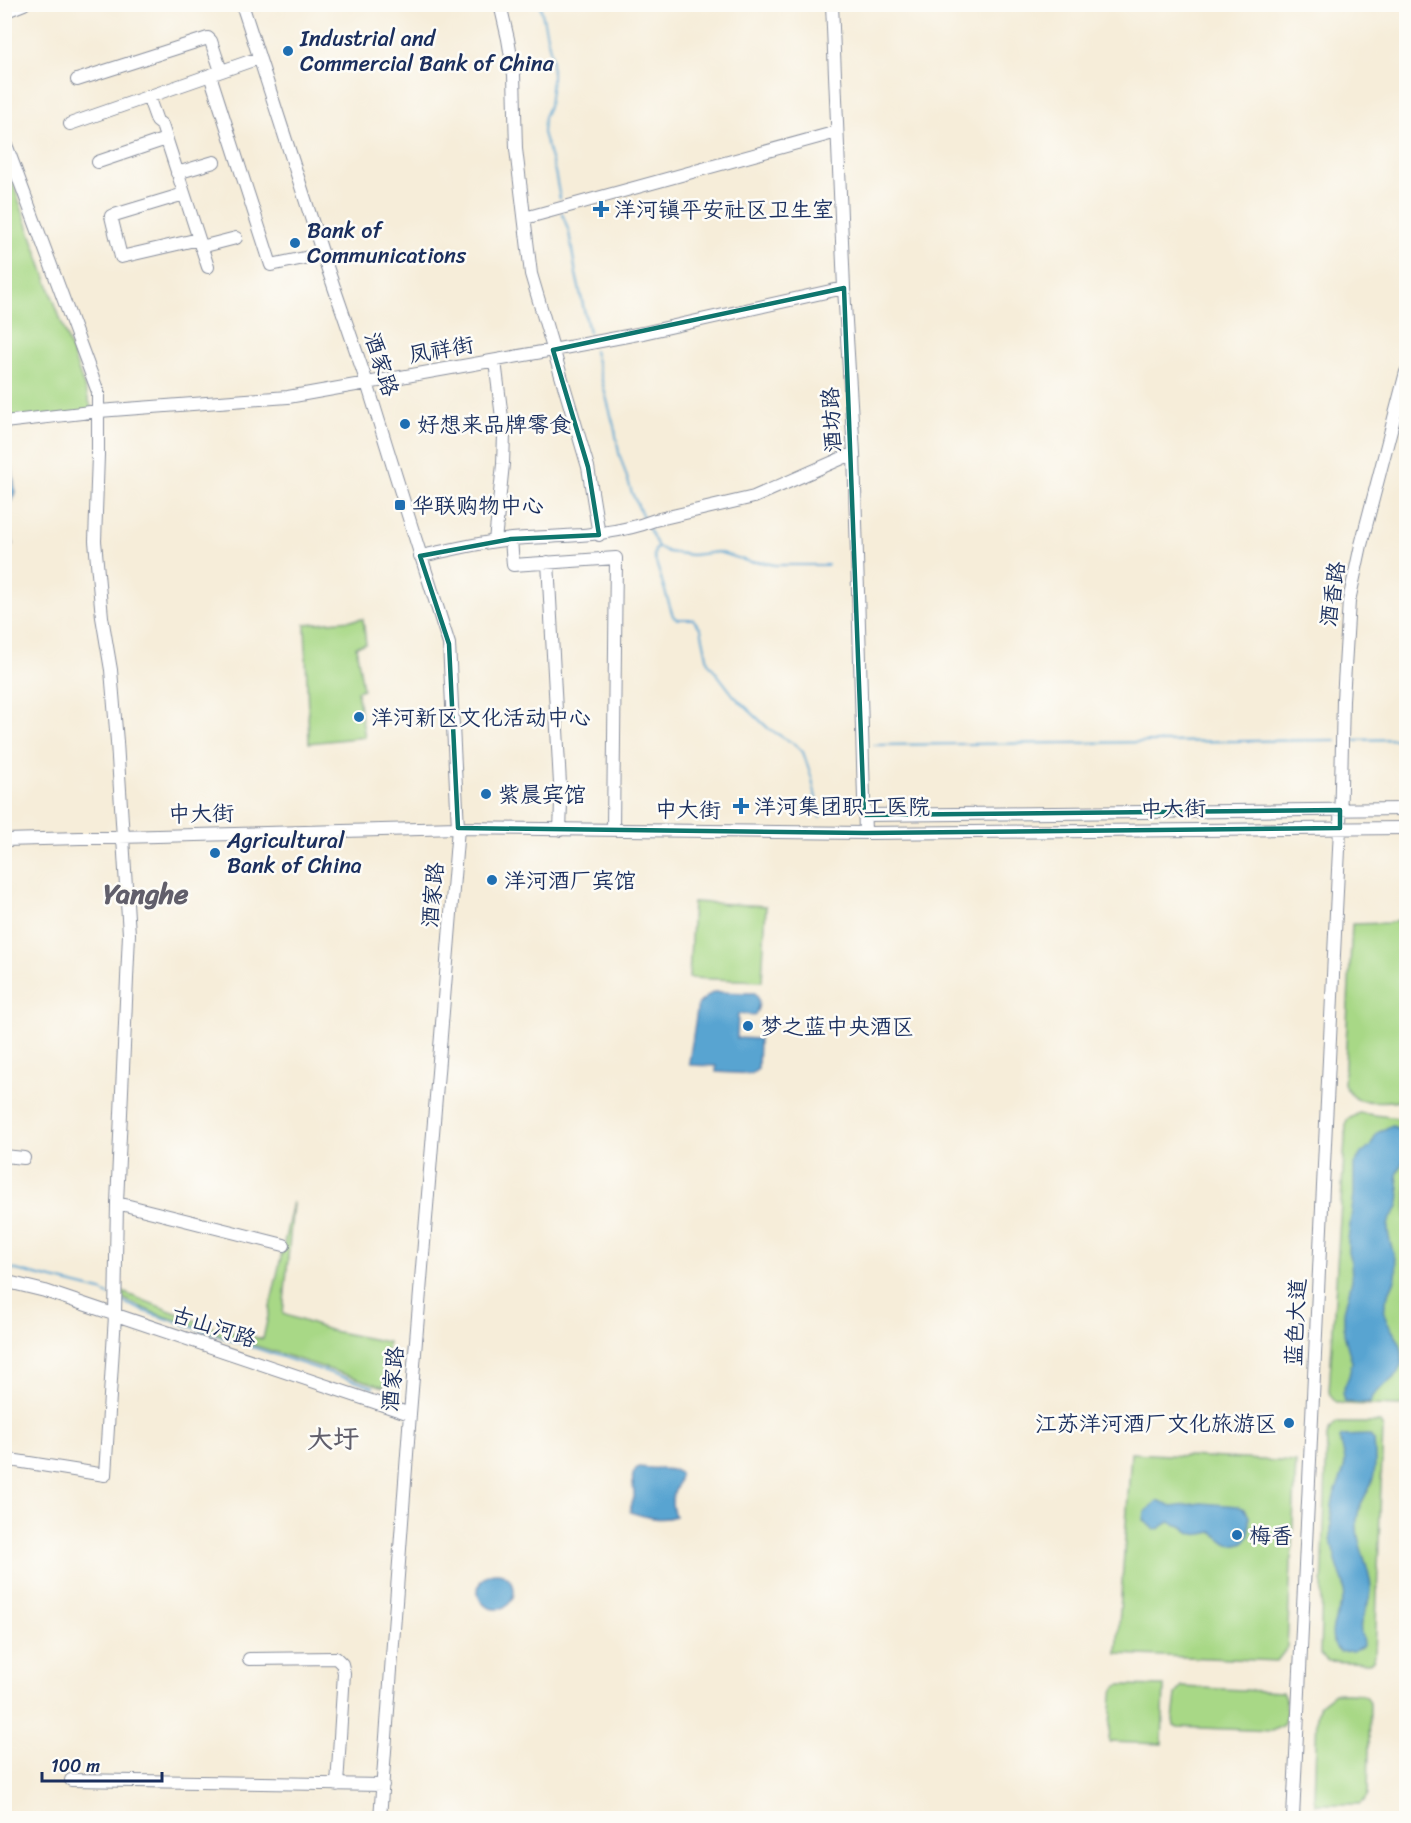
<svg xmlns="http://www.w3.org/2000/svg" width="1411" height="1823" viewBox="0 0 1411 1823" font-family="Sriracha,'LXGW WenKai TC',sans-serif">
  <rect width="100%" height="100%" fill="#fdfcf7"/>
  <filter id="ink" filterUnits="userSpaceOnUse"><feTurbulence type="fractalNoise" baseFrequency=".0167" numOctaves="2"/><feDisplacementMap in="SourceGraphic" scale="12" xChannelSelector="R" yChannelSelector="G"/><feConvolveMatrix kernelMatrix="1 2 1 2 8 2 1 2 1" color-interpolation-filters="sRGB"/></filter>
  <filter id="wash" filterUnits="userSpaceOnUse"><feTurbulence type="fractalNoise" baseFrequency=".008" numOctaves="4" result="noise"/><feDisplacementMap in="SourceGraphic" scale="24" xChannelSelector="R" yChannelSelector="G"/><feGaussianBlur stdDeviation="1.35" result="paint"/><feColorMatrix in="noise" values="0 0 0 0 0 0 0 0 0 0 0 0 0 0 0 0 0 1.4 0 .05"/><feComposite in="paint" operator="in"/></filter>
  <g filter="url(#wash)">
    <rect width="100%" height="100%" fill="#f6edd9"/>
    <!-- green -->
    <path fill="#a8d886" stroke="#628472" stroke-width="1.5" d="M5 161 93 412 5 422Z
      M363 619 366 644 356 646 363 689 357 691 365 737 309 743 305 624Z
      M693 902 766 906 762 981 689 978Z
      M1406 917V1098C1397 1102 1366 1103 1357 1099 1350 1096 1347 1090 1344 1084L1352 924 1389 923Z
      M1359 1113 1406 1119V1400L1401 1406 1343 1404C1335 1402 1332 1400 1329 1392L1346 1124 1347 1120Z
      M293 1202 283 1314 332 1331 388 1342 384 1387 154 1313 120 1297V1291L214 1328 263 1339Z
      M1337 1423H1380L1383 1428 1375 1655 1373 1660 1369 1663 1328 1661 1320 1654 1327 1436 1330 1429Z
      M1131 1453 1296 1462 1287 1648 1277 1661 1117 1654Z
      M1119 1685 1164 1686 1162 1744 1109 1742 1112 1695 1115 1688Z
      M1182 1687 1283 1692C1288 1701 1287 1716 1283 1725L1272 1731 1178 1727 1174 1725 1173 1720 1176 1694Z
      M1334 1693C1347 1694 1366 1689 1370 1704L1368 1794 1364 1801 1360 1804H1316L1314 1798 1317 1715 1320 1704Z"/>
    <!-- water -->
    <path fill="#58a4d1" stroke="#3a6a98" stroke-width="1.5" d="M5 464 12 467 15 491 13 499 8 505 7 516 13 544 10 545 5 562 8 579 5 585Z
      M713 992 755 993C761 1000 759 1007 755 1015L738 1014 737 1038 759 1039 758 1069 751 1074 716 1072V1066L690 1065 689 1062 698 1004Z
      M1392 1125C1411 1136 1407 1157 1397 1175 1398 1186 1402 1195 1398 1206 1396 1213 1389 1219 1388 1226 1387 1243 1399 1258 1396 1276 1393 1289 1382 1301 1385 1315 1389 1333 1405 1339 1402 1361 1398 1385 1376 1383 1370 1403L1344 1402 1342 1393 1349 1376 1352 1362 1344 1334V1312L1352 1280 1351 1262 1348 1253V1240L1354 1195V1164L1361 1154 1370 1147 1377 1133Z
      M1369 1435 1374 1440C1375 1455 1377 1472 1370 1486 1364 1500 1359 1503 1357 1520 1355 1544 1370 1564 1371 1588 1371 1601 1364 1611 1361 1623 1359 1631 1363 1638 1363 1646L1353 1651 1339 1652C1320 1627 1347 1611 1344 1586 1344 1582 1341 1577 1340 1573 1335 1559 1330 1543 1331 1528 1331 1517 1331 1506 1334 1496 1338 1484 1345 1473 1345 1461 1344 1453 1341 1445 1340 1438L1342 1436Z
      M638 1467 674 1470 680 1474C678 1492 667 1494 675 1516 661 1522 643 1516 630 1512 630 1507 633 1502 634 1497 635 1486 628 1476 638 1467Z
      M1157 1501 1172 1507 1201 1503 1238 1506 1244 1509 1249 1516V1536L1244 1542C1226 1549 1226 1541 1212 1532 1201 1535 1191 1537 1184 1527L1169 1522 1158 1529 1154 1530 1144 1520 1145 1512Z
      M478 1591a18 18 0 1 1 36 0a18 18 0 1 1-36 0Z"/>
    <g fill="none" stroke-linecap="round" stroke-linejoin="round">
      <!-- stream -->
      <path stroke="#58a4d1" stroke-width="2" d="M540 4 552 59V80L549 106 544 117 543 133 555 172 560 199
        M562 213 569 232 576 274 589 332
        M594 351 615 430 619 453 632 493 644 519
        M648 527 658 547 668 552 692 555 718 552 750 562H761L775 565H828
        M658 547 655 550 654 556 673 616 677 619H693L701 629 708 662 734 696 769 729 796 745 803 752 812 779 820 818
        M1349 740 1406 739
        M873 745 1335 740
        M4 1267 101 1291 110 1296
        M121 1301 149 1313 373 1387"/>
    </g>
  </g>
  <g filter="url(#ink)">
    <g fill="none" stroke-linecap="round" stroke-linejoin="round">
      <defs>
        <path id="minor" d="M242 4 325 261 367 383 412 528 449 644 458 828 410 1414 380 1818
          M500 4 508 39 514 75 516 149 531 274 588 467 599 535
          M832 4 844 288 854 453 865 833
          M4 12 24 4
          M210 75 271 265 323 254
          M77 80 208 38 211 41 221 71
          M148 96 157 121 162 125 208 267
          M70 124 259 58
          M4 139 98 392V455L95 541 102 617 111 670 117 742 129 934 117 1203 115 1316 105 1475 4 1459
          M98 162 166 139
          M177 173 214 162
          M184 194 111 216 121 257 199 239
          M525 218 837 132
          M201 247 236 238
          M4 422 99 411 288 397 553 350 643 333 844 288
          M511 539 513 565 616 558 613 829
          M495 541 503 464 504 434 495 361
          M420 556C451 550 481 542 512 539 561 535 608 538 655 520L754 497 854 453
          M548 562 561 803 560 830
          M864 815 1406 809
          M4 840 458 828 865 833 1406 828
          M4 1156 24 1158
          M117 1203 284 1245
          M4 1281 45 1291 410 1414
          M249 1659 336 1658 342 1664 344 1673 337 1785
          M71 1780 383 1785
          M1293 1818 1340 828 1343 700 1349 601 1361 545 1406 372"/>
      </defs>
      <!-- minor casing -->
      <use href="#minor" stroke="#888e9c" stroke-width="14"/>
      <!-- minor -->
      <use href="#minor" stroke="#fff" stroke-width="12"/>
    </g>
  </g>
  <!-- marked area -->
  <path fill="none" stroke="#0f766e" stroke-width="4.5" stroke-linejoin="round" d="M844 288 864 815 1340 810V828L865 833 458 828 449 644 420 556 511 539 599 535 588 467 553 350Z"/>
  <!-- markers -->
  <g fill="#1f6fb2" stroke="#fdfcf7" stroke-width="2">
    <circle cx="288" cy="51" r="6"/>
    <path d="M598 200h6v6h6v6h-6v6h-6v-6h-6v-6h6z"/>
    <circle cx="295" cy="243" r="6"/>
    <circle cx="405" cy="424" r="6"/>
    <rect x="394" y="499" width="12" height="12" rx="3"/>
    <circle cx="359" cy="717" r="6"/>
    <circle cx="486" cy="794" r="6"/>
    <path d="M738 797h6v6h6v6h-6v6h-6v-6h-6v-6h6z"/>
    <circle cx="215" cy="853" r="6"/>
    <circle cx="492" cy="880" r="6"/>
    <circle cx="748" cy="1026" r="6"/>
    <circle cx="1289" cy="1423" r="6"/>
    <circle cx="1237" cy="1535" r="6"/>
  </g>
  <g text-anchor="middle" stroke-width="5" stroke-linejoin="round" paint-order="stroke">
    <!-- poi labels -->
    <g font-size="22" fill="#1b2f5e" stroke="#fdfcf7" text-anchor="start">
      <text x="300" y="46">Industrial and<tspan x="300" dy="25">Commercial Bank of China</tspan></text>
      <text x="614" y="217">洋河镇平安社区卫生室</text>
      <text x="307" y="238">Bank of<tspan x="307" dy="25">Communications</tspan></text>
      <text x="417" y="432">好想来品牌零食</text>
      <text x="412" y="513">华联购物中心</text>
      <text x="371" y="725">洋河新区文化活动中心</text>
      <text x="498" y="802">紫晨宾馆</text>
      <text x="754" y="814">洋河集团职工医院</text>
      <text x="227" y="848">Agricultural<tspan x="227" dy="25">Bank of China</tspan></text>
      <text x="504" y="888">洋河酒厂宾馆</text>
      <text x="760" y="1034">梦之蓝中央酒区</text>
      <text x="1277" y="1431" text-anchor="end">江苏洋河酒厂文化旅游区</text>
      <text x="1249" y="1543">梅香</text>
    </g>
    <!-- street labels -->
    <g font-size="22" fill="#1b2f5e" stroke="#fdfcf7">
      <text transform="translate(441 349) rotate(-10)" y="8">凤祥街</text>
      <text transform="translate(382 364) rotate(72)" y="8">酒家路</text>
      <text transform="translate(831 420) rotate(-93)" y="8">酒坊路</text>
      <text transform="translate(1332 594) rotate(-82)" y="8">酒香路</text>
      <text transform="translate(1173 808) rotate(-1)" y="8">中大街</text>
      <text transform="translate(688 809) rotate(1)" y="8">中大街</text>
      <text transform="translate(201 813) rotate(-1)" y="8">中大街</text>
      <text transform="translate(432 895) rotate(-85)" y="8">酒家路</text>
      <text transform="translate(1295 1322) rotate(-87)" y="8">蓝色大道</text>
      <text transform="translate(214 1326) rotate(18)" y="8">古山河路</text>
      <text transform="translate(392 1379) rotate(-85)" y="8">酒家路</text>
    </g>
    <!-- quarter labels -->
    <g font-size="26" font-weight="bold" fill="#615f6b" stroke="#fdfcf7">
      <text x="333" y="1448">大圩</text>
    </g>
    <!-- district labels -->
    <g font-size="28" font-weight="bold" fill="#615f6b" stroke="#fdfcf7">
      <text x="146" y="903">Yanghe</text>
    </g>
  </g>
  <!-- margin -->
  <rect width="1411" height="1823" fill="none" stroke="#fdfcf7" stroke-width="24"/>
  <!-- scale -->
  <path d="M42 1772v9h120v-9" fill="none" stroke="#1b2f5e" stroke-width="3"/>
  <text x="51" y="1772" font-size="18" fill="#1b2f5e" stroke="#fdfcf7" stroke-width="4.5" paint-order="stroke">100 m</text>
</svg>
